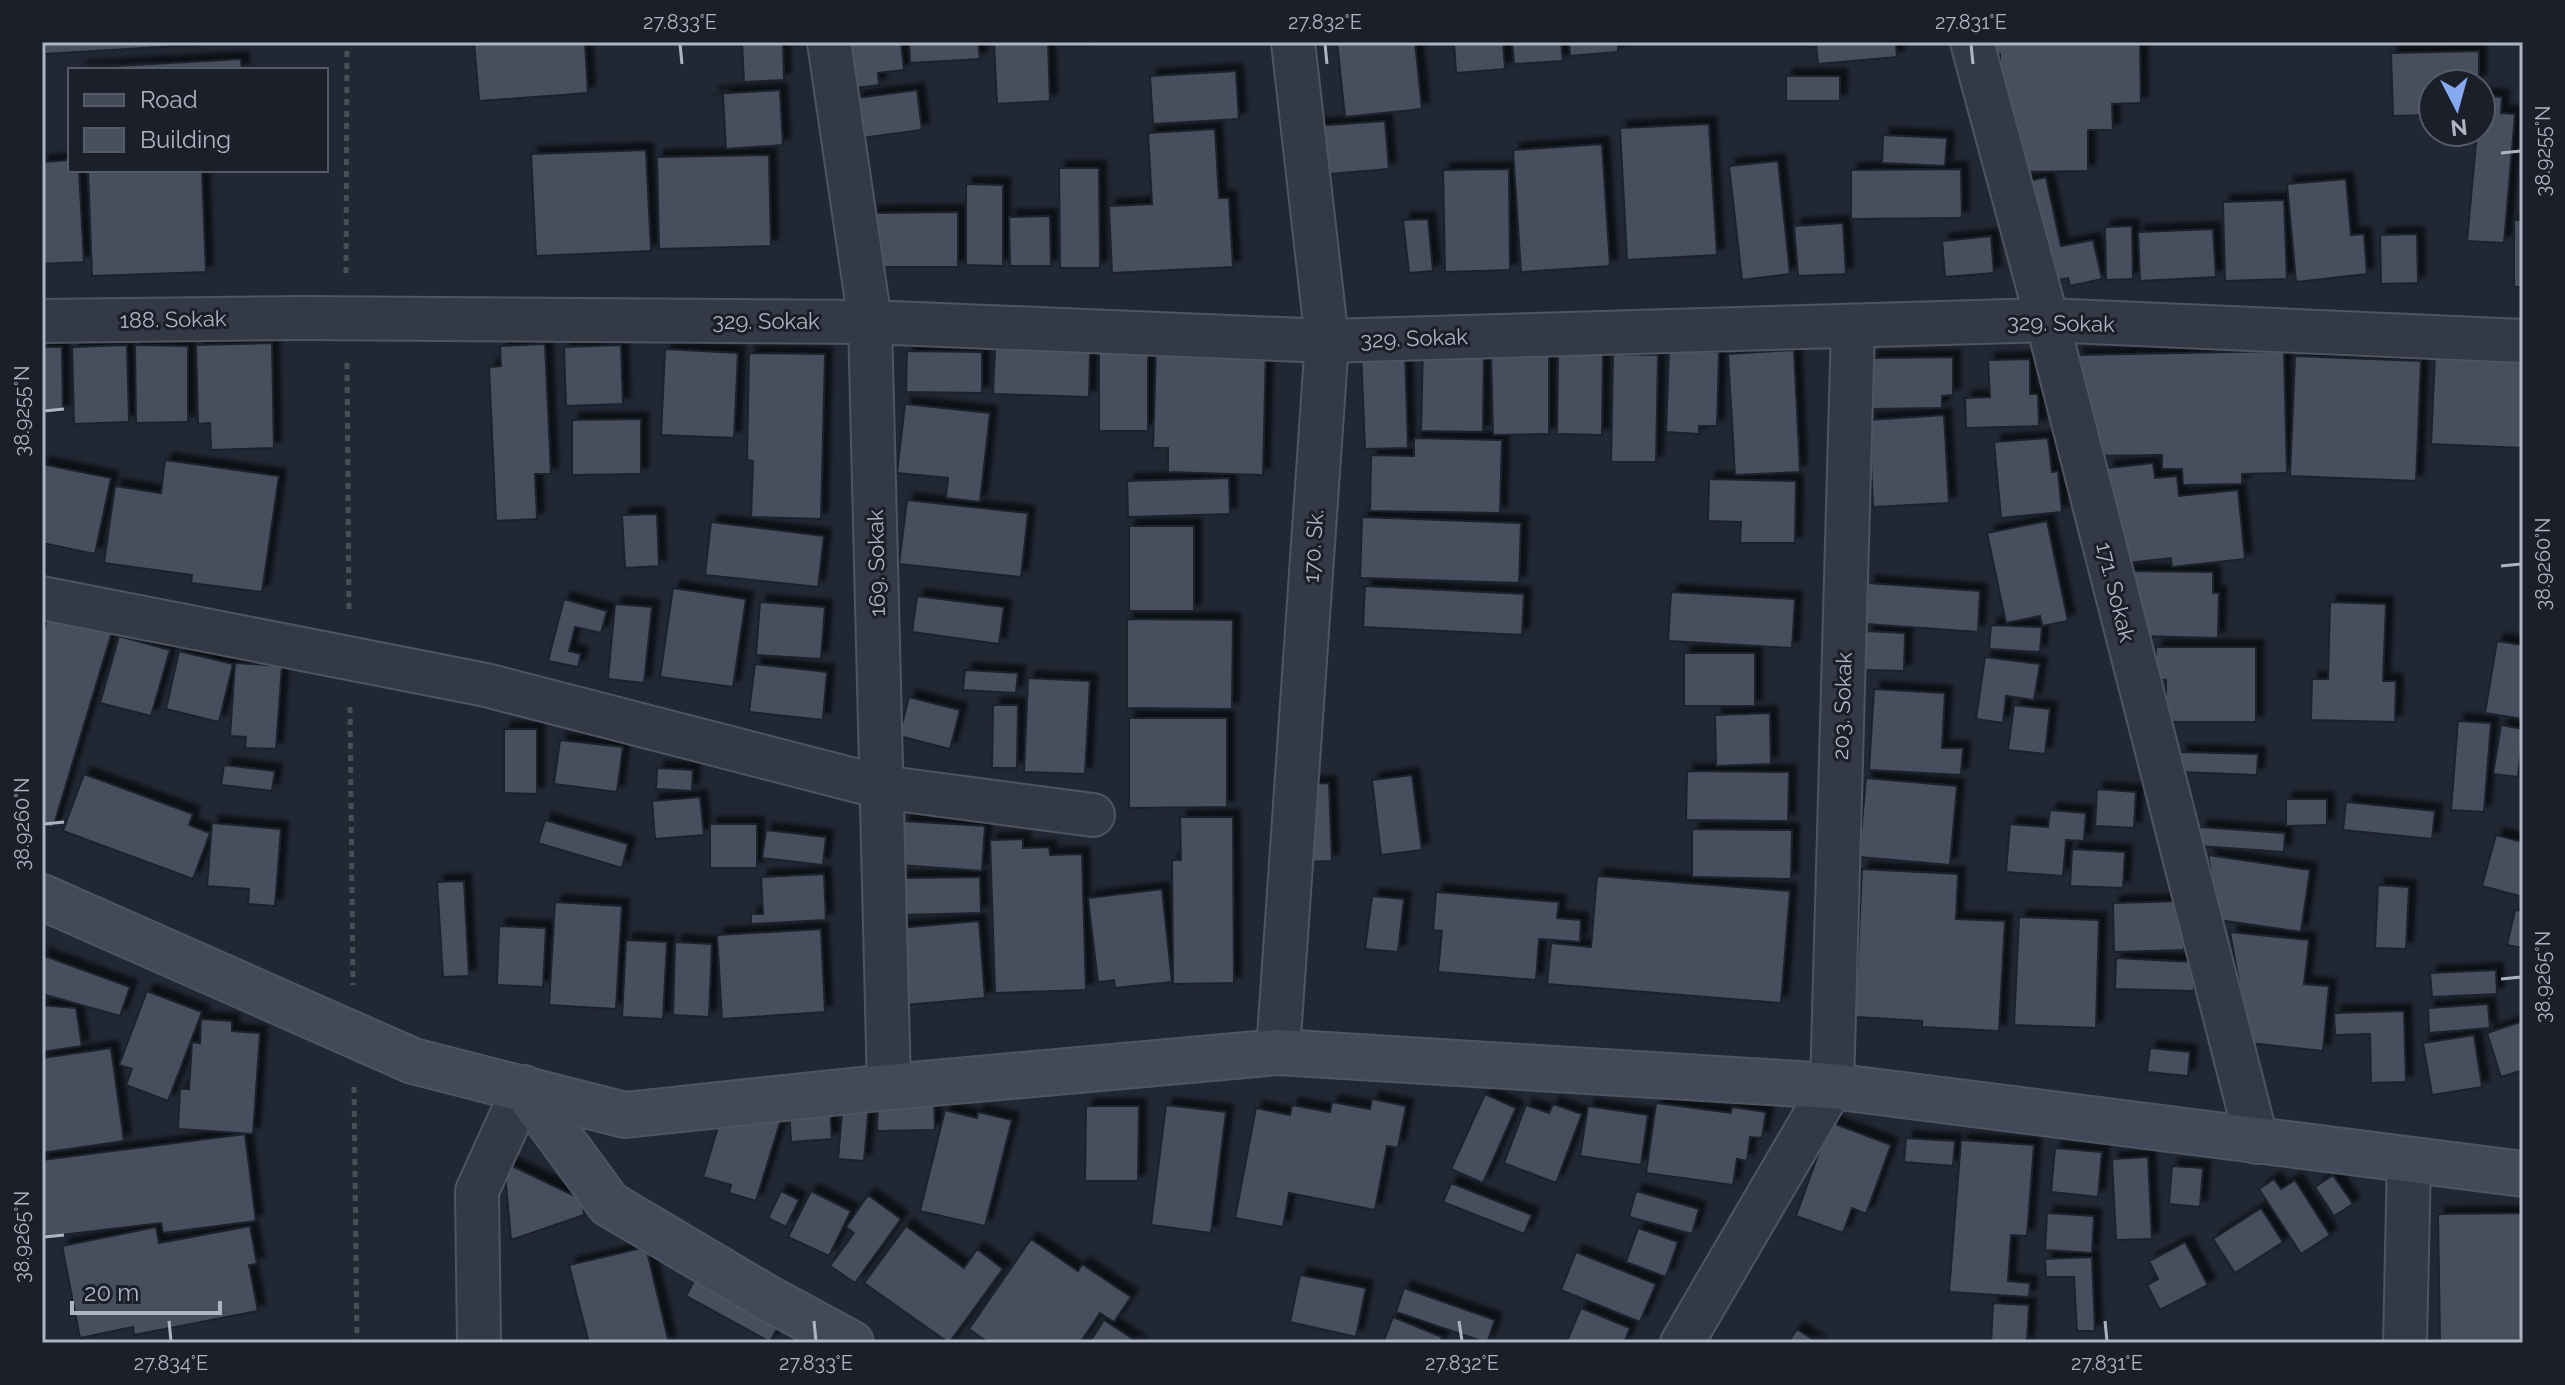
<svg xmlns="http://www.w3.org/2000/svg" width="2565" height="1385" viewBox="0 0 2565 1385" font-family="Raleway,sans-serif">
  <defs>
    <filter id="shadow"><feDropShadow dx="7" dy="-7" stdDeviation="2" flood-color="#0009"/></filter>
  </defs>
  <rect width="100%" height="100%" fill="#212834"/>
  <!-- building -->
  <path fill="#474f5e" stroke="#1b212c" stroke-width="2" filter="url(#shadow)" d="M44 42H211V44L45 54Z
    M474 42H585L588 93 479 101Z
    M742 42H783L784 80 744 82Z
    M842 42H901L904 70 878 73 879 85 847 89Z
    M909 42H978L980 59 910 63Z
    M994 42H1048L1050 101 997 104Z
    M1062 42H1140V43L1062 46Z
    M1337 42H1415L1422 109 1345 117Z
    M1454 42H1503L1505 69 1456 73Z
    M1512 42H1561L1563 61 1514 64Z
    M1569 42H1618V52L1570 56Z
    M1805 42H1896L1897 57 1818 64 1816 46 1806 47Z
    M1986 42H2140L2141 103 2112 104 2113 130H2088V171L2015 172 2000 99V54H1986Z
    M2479 51V82L2433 84V115L2393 116 2391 53Z
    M241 59 242 70H80V68Z
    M1236 71 1239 119 1153 124 1150 76Z
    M1786 76H1840V101H1786Z
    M780 90 783 145 726 149 723 95 712 96V94Z
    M917 90 922 130 861 138 856 98Z
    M2481 95 2502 97 2501 113 2515 114 2504 243 2467 241 2477 132H2481Z
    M1385 121 1389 169 1318 175 1314 126Z
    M1709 124 1717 255 1627 260 1620 128Z
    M1215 129 1219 198H1229L1233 267 1112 273 1109 206 1152 204 1148 133Z
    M1883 135 1947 138 1945 166 1882 163Z
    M1602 144 1610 266 1521 272 1513 150Z
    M646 150 651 251 536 256 531 154Z
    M769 155 771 246 659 249 657 157Z
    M70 160V170H79L84 262 42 264V162Z
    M1778 161 1790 274 1742 280 1729 166Z
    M1059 168H1099L1100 268H1060Z
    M1509 169 1510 270 1445 272 1443 170Z
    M1961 169 1962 218 1851 219V170Z
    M88 170H202L206 272 92 276Z
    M2046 177 2061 246 2093 240 2102 279 2070 286 2068 278 2042 284 2020 183Z
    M2346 179 2351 235 2364 234 2367 274 2296 282 2287 184Z
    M966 184 1003 185V266L966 265Z
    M2284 200 2287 279 2225 281 2223 202Z
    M958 212V267H872V213Z
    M1050 216 1051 266H1010L1009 217Z
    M1428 219 1433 271 1409 273 1403 220Z
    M2514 220H2523V287H2514Z
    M1843 223 1846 274 1798 276 1794 226Z
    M2132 226 2133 279 2106 280 2105 227Z
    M2213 229 2216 277 2140 281 2138 232Z
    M2417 234 2418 283 2381 284 2380 235Z
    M1991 236 1994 273 1945 277 1942 241Z
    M272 343 274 448 211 450 210 423 198 424 196 345Z
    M545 344 551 474H535L537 519 496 521 489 367 501 366 500 346Z
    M127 345 129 422 74 424 72 347Z
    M135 345 188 346V422L136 423Z
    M621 345 623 404 566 406 564 347Z
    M1156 346 1266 349 1263 475 1168 472V448H1153Z
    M42 347H62L63 412H42Z
    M1423 347 1484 348 1483 432 1421 431Z
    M665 349 738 353 734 438 661 435Z
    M995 349 1090 352 1089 397 993 394Z
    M1099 350H1148V431H1099Z
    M1794 350 1800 472 1735 475 1728 354Z
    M907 351 982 352V393L906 392Z
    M1405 351 1408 448 1365 449 1361 352Z
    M1669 351 1719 352 1717 426H1699V434L1666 432Z
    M2284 351 2287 473 2242 474V484L2183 485 2182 469H2162V455L2089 456 2076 355Z
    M749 353 825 354 821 519 751 517 753 461 747 460Z
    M1491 353H1549V434L1493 435Z
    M1558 353H1603L1602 435 1557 434Z
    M1613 354 1658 355 1656 462H1611Z
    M2435 355 2523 359V448L2431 444Z
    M2295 356 2421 361 2416 481 2290 476Z
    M1953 357V395L1942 396V408L1872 409 1871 358Z
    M2030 359V394H2038L2039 426 1966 428 1965 398 1990 397 1988 360Z
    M905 404 990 413 980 502 946 498 948 478 897 473Z
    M1944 415 1949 503 1873 507 1869 420Z
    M641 419V474L572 475V420Z
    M1414 438 1502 440 1500 513 1370 511 1371 455 1414 456Z
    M2048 438 2052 472 2058 471 2062 512 2001 518 1994 442Z
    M165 460 279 476 262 592 191 583 192 575 104 563 115 486 161 493Z
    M2153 463 2155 478 2177 476 2179 496 2238 490 2245 559 2172 567 2171 558 2117 564 2107 468Z
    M42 464 111 478 95 554 42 543Z
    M1229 478 1230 514 1128 517 1127 481Z
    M1709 479 1796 481 1795 543H1740L1741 522 1708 521Z
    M907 500 1028 513 1021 577 899 564Z
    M657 514 659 566 625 568 622 515Z
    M1362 517 1521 523 1519 583 1360 578Z
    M2047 521 2068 621 2042 626 2040 616 2006 623 1987 533Z
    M711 522 824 536 818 587 705 575Z
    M1129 526H1194V611H1129Z
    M2127 571 2213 572V593H2219L2218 638 2136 636Z
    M1868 583 1980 591 1978 632 1866 624Z
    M1365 586 1524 594 1522 635 1363 627Z
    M673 588 746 599 733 687 660 677Z
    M1671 592 1795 599 1792 648 1668 641Z
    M917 596 1004 607 999 644 912 632Z
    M564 599 607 611 601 633 575 627 569 651 581 654 578 667 548 661Z
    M760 602 825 607 821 659 756 655Z
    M2330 602 2386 604 2383 681H2396L2395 722 2311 720 2312 679H2328Z
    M615 604 652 607 644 683 608 679Z
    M49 613 112 632 53 828 42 825V637Z
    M1127 619 1233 620 1232 709 1127 708Z
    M1991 625 2042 627 2040 652 1989 649Z
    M1866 631 1905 633 1904 671 1865 670Z
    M119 636 170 650 151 716 100 703Z
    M2497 641 2523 645V719L2485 713Z
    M2156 647H2256V722H2166V680L2155 679Z
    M179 651 233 664 219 722 166 709Z
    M1684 653H1755V706H1684Z
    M1985 657 2040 664 2034 700 2006 696 2003 723 1976 719Z
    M235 663 282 666 276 749 245 748 246 737 230 736Z
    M755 664 827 672 823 720 749 712Z
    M965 670 1018 673 1016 693 963 690Z
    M1028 678 1090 681 1085 774 1024 772Z
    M1874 689 1945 693 1942 748H1963L1961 775 1869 770Z
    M909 697 960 710 950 749 899 736Z
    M993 705H1018L1017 768H992Z
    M2014 705 2050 709 2045 754 2008 750Z
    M1770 713 1771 764 1716 766 1715 715Z
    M1129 718H1227V807L1129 808Z
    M2458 721 2491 723 2484 812 2451 810Z
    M2501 725 2523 729 2518 777 2493 774Z
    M504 729H537V794L504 793Z
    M560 740 623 747 617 792 554 784Z
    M2180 752 2258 754 2257 775 2180 772Z
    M224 765 275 771 272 791 221 785Z
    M657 768 693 770 692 791 656 789Z
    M1687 771 1789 772 1788 821 1686 820Z
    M84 774 193 814 189 825 210 833 193 879 63 831Z
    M1412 775 1422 850 1381 855 1372 780Z
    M1866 778 1957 786 1950 865 1859 857Z
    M1329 783 1332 861 1307 862 1304 784Z
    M2097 789 2136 792 2134 828 2095 826Z
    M700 797 704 835 655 839 652 801Z
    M2286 799H2327V825L2286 826Z
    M2346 802 2435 811 2432 839 2343 830Z
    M2050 810 2086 813 2084 841 2066 840 2063 876 2006 872 2010 824 2048 827Z
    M1180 817H1233L1234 983 1173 984 1172 860H1181Z
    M545 820 628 844 622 868 538 843Z
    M903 821 985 826 982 871 900 865Z
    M212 823 281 829 275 906 248 904 249 889 207 886Z
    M710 824H757V868H710Z
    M2200 827 2285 833 2284 852 2199 846Z
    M1692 829 1792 830 1791 879 1692 877Z
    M766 830 826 837 823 865 762 858Z
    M2496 835 2523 842V897L2482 886Z
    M1023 839V848L1049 847 1050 855 1082 854 1086 990 995 993 990 840Z
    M2072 849 2125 852 2123 888 2070 886Z
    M2208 855 2310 870 2301 932 2219 920Z
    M1862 869 1958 874 1956 919 2005 921 1999 1031 1922 1027V1021L1855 1017Z
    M824 874 826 920 751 924V914H763L761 877Z
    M1597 876 1790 891 1781 1003 1547 984 1551 943 1591 947Z
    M980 877 981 913 902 915 901 878Z
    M464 881 469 976 443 977 437 882Z
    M2378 885 2409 887 2406 949 2375 948Z
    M1162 889 1172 982 1115 988 1114 980 1098 982 1088 898Z
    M1436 892 1559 902 1557 918 1581 920 1580 942 1539 939 1536 980 1438 972 1442 931 1433 930Z
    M1372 896 1404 899 1398 952 1365 949Z
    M2183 901 2184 950 2114 952 2113 903Z
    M555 902 622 906 616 1009 549 1005Z
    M2515 910 2523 911V948L2507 945Z
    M2019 917 2099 920 2096 1028 2014 1025Z
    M979 921 985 998 904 1005 898 928Z
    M499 926 546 928 543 987 497 985Z
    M821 929 825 1012 722 1019 717 935Z
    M2230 932 2309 940 2304 984 2329 986 2323 1051 2250 1043Z
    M626 940 667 942 663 1019 622 1017Z
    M675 942 712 944 709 1017 673 1015Z
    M42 955 130 987 120 1016 42 994Z
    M2116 958 2195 962 2194 991 2115 989Z
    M2496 970 2497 994 2432 997 2430 973Z
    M147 991 202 1012 168 1101 126 1085 132 1069 119 1065Z
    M2488 1004 2490 1028 2429 1033 2428 1008Z
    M42 1005 76 1008 82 1046 42 1052Z
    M2404 1011 2406 1082 2371 1083 2370 1034 2335 1035 2334 1013Z
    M201 1019 232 1021V1031L260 1033 253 1134 178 1129 180 1089H189L192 1042 200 1043Z
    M2523 1021V1070L2501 1077 2487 1033Z
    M2474 1035 2482 1087 2432 1095 2423 1043Z
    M111 1048 124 1141 42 1153V1058Z
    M2150 1048 2190 1052 2188 1076 2147 1072Z
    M1485 1094 1516 1108 1483 1183 1451 1169Z
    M878 1096H934L935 1130 877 1131Z
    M1372 1099 1406 1106 1398 1148 1387 1146 1375 1210 1289 1193 1283 1227 1235 1218 1256 1108 1290 1115 1292 1105 1330 1112 1332 1102 1370 1109Z
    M843 1102 869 1104 864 1161 838 1159Z
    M1656 1103 1731 1113 1732 1107 1766 1112 1762 1138 1750 1137 1747 1161 1737 1159 1733 1185 1646 1173Z
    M1553 1104 1582 1114 1556 1183 1504 1163 1526 1105 1549 1113Z
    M1166 1105 1226 1112 1211 1233 1151 1225Z
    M1086 1106H1139L1138 1181H1085Z
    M1588 1106 1648 1115 1641 1165 1580 1156Z
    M724 1107 782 1116 756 1201 729 1193 731 1185 703 1177Z
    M830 1107 832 1139 791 1142 789 1109Z
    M945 1110 977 1118 978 1112 1012 1120 985 1226 920 1211Z
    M1830 1122 1891 1145 1866 1214 1852 1208 1843 1233 1796 1216Z
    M245 1134 256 1221 163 1233 161 1223 44 1237 42 1160Z
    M1906 1138 1955 1141 1953 1166 1904 1162Z
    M1961 1140 2034 1145 2027 1236 2011 1235 2008 1281 2030 1283 2029 1297 1949 1292Z
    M2055 1148 2102 1152 2098 1197 2051 1192Z
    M2148 1157 2152 1239 2116 1240 2112 1159Z
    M504 1162 583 1200 584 1215 511 1240Z
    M2172 1166 2203 1168 2200 1207 2169 1204Z
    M2333 1175 2353 1204 2334 1216 2315 1187Z
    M2274 1179 2281 1189 2295 1180 2330 1235 2301 1254 2259 1189Z
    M1451 1183 1532 1215 1524 1234 1443 1202Z
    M781 1191 799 1200 786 1227 768 1218Z
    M811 1191 851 1211 829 1256 788 1237Z
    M1636 1191 1699 1209 1692 1234 1629 1217Z
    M868 1195 901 1219 855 1283 830 1266 854 1233 846 1227Z
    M2261 1208 2283 1242 2235 1273 2213 1239Z
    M2047 1213 2094 1216 2092 1253 2045 1250Z
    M2523 1213V1343H2440L2438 1214Z
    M250 1226 257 1264 249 1265 258 1311 134 1335 133 1327 80 1338 62 1246 156 1227 159 1243Z
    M906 1226 964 1268 977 1249 1003 1269 949 1343 864 1283Z
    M1638 1228 1678 1242 1666 1277 1626 1262Z
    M1031 1239 1078 1271 1082 1264 1131 1297 1114 1322 1100 1313 1080 1343H989L969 1329Z
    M2185 1242 2208 1285 2160 1310 2147 1285 2158 1279 2149 1261Z
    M646 1247 669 1343H589L569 1265Z
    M1576 1252 1656 1284 1640 1322 1561 1290Z
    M2092 1257 2095 1331H2077L2074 1277H2046L2045 1259Z
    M697 1275 781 1321 770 1342 686 1296Z
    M1300 1275 1366 1288 1356 1337 1290 1322Z
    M1404 1288 1495 1320 1487 1343 1396 1312Z
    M1993 1303 2029 1305 2027 1343H1991Z
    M1581 1308 1630 1328 1624 1343H1566Z
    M1393 1317 1442 1337 1440 1343H1383Z
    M1104 1320 1139 1343H1089Z
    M1797 1329 1818 1343H1788Z"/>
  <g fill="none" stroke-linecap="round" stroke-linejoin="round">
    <defs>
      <path id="street" d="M829 42 870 322 889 1087
        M1972 42 2047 320 2257 1142
        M42 321 304 318 870 322 1327 341 2047 320 2523 341
        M42 598 486 685 881 787 1093 815
        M1278 1052 1327 341 1293 42
        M479 1343 477 1191 524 1088
        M1682 1343 1832 1086 1853 326
        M2405 1343 2409 1160"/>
      <path id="secondary" d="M42 897 413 1061 625 1115 889 1087 1278 1052 1832 1086 2523 1174
        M524 1088 609 1204 766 1297 851 1343"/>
    </defs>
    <!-- street casing -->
    <use href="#street" stroke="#4e5560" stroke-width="46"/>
    <!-- secondary casing -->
    <use href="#secondary" stroke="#4e5560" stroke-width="48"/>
    <!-- path -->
    <path stroke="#425155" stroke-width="5" stroke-dasharray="6 6" stroke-linecap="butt" d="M346 273 347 42
      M347 363 349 613
      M350 707 353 985
      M354 1087 357 1343"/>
    <!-- street -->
    <use href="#street" stroke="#343a45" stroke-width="42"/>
    <!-- secondary -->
    <use href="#secondary" stroke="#424958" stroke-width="44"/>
  </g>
  <!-- ticks -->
  <path fill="none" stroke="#aeb5c2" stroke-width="3" d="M680 44 682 64M1325 44 1327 64M1971 44 1973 64M2501 153 2521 151M44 411 64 409M2501 566 2521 564M44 824 64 822M2501 979 2521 977M44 1237 64 1235M169 1321 171 1341M814 1321 816 1341M1459 1321 1462 1341M2105 1321 2107 1341"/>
  <g text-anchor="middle" stroke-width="6" stroke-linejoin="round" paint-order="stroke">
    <!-- street labels -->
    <g font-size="22" fill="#aeb5c2" stroke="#1a1f29">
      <text transform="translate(173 319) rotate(-1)" y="8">188. Sokak</text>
      <text x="766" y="329">329. Sokak</text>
      <text transform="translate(2061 323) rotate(1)" y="8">329. Sokak</text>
      <text transform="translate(1414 338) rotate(-2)" y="8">329. Sokak</text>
      <text transform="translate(1313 546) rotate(-86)" y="8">170. Sk.</text>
      <text transform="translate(876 563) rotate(-91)" y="8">169. Sokak</text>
      <text transform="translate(2116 592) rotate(76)" y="8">171. Sokak</text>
      <text transform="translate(1842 706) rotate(-88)" y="8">203. Sokak</text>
    </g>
  </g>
  <!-- border -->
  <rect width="2565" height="1385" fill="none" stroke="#1a1f29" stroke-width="88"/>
  <!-- legend -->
  <rect x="68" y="68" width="260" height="104" fill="#1a1f29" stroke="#555b66" stroke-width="2"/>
  <rect x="84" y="94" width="40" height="12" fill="#424958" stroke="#555b66" stroke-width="2"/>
  <text x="140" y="108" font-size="24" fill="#aeb5c2">Road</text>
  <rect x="84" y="128" width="40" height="24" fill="#474f5e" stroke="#555b66" stroke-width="2"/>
  <text x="140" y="148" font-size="24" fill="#aeb5c2">Building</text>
  <!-- north arrow -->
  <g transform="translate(2457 108) rotate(174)"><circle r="38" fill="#1a1f29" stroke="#555b66" stroke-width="2"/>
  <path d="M0-6L14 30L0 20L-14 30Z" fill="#86a9ef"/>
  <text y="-12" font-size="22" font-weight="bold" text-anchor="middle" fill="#aeb5c2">N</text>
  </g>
  <!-- scale -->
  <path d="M72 1301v12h148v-12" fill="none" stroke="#aeb5c2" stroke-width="4"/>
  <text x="84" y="1301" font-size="24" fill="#aeb5c2" stroke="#1a1f29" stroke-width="6" paint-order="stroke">20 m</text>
  <rect x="44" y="44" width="2477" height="1297" fill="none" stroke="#aeb5c2" stroke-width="3"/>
  <g font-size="20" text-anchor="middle" fill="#aeb5c2">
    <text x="680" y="29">27.833°E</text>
    <text x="1325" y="29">27.832°E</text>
    <text x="1971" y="29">27.831°E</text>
    <text transform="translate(2543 151) rotate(-90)" y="7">38.9255°N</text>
    <text transform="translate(22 411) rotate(-90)" y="7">38.9255°N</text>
    <text transform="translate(2543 564) rotate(-90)" y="7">38.9260°N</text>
    <text transform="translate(22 824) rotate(-90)" y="7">38.9260°N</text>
    <text transform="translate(2543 977) rotate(-90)" y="7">38.9265°N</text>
    <text transform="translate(22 1237) rotate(-90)" y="7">38.9265°N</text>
    <text x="171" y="1370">27.834°E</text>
    <text x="816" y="1370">27.833°E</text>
    <text x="1462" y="1370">27.832°E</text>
    <text x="2107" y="1370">27.831°E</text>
  </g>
</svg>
